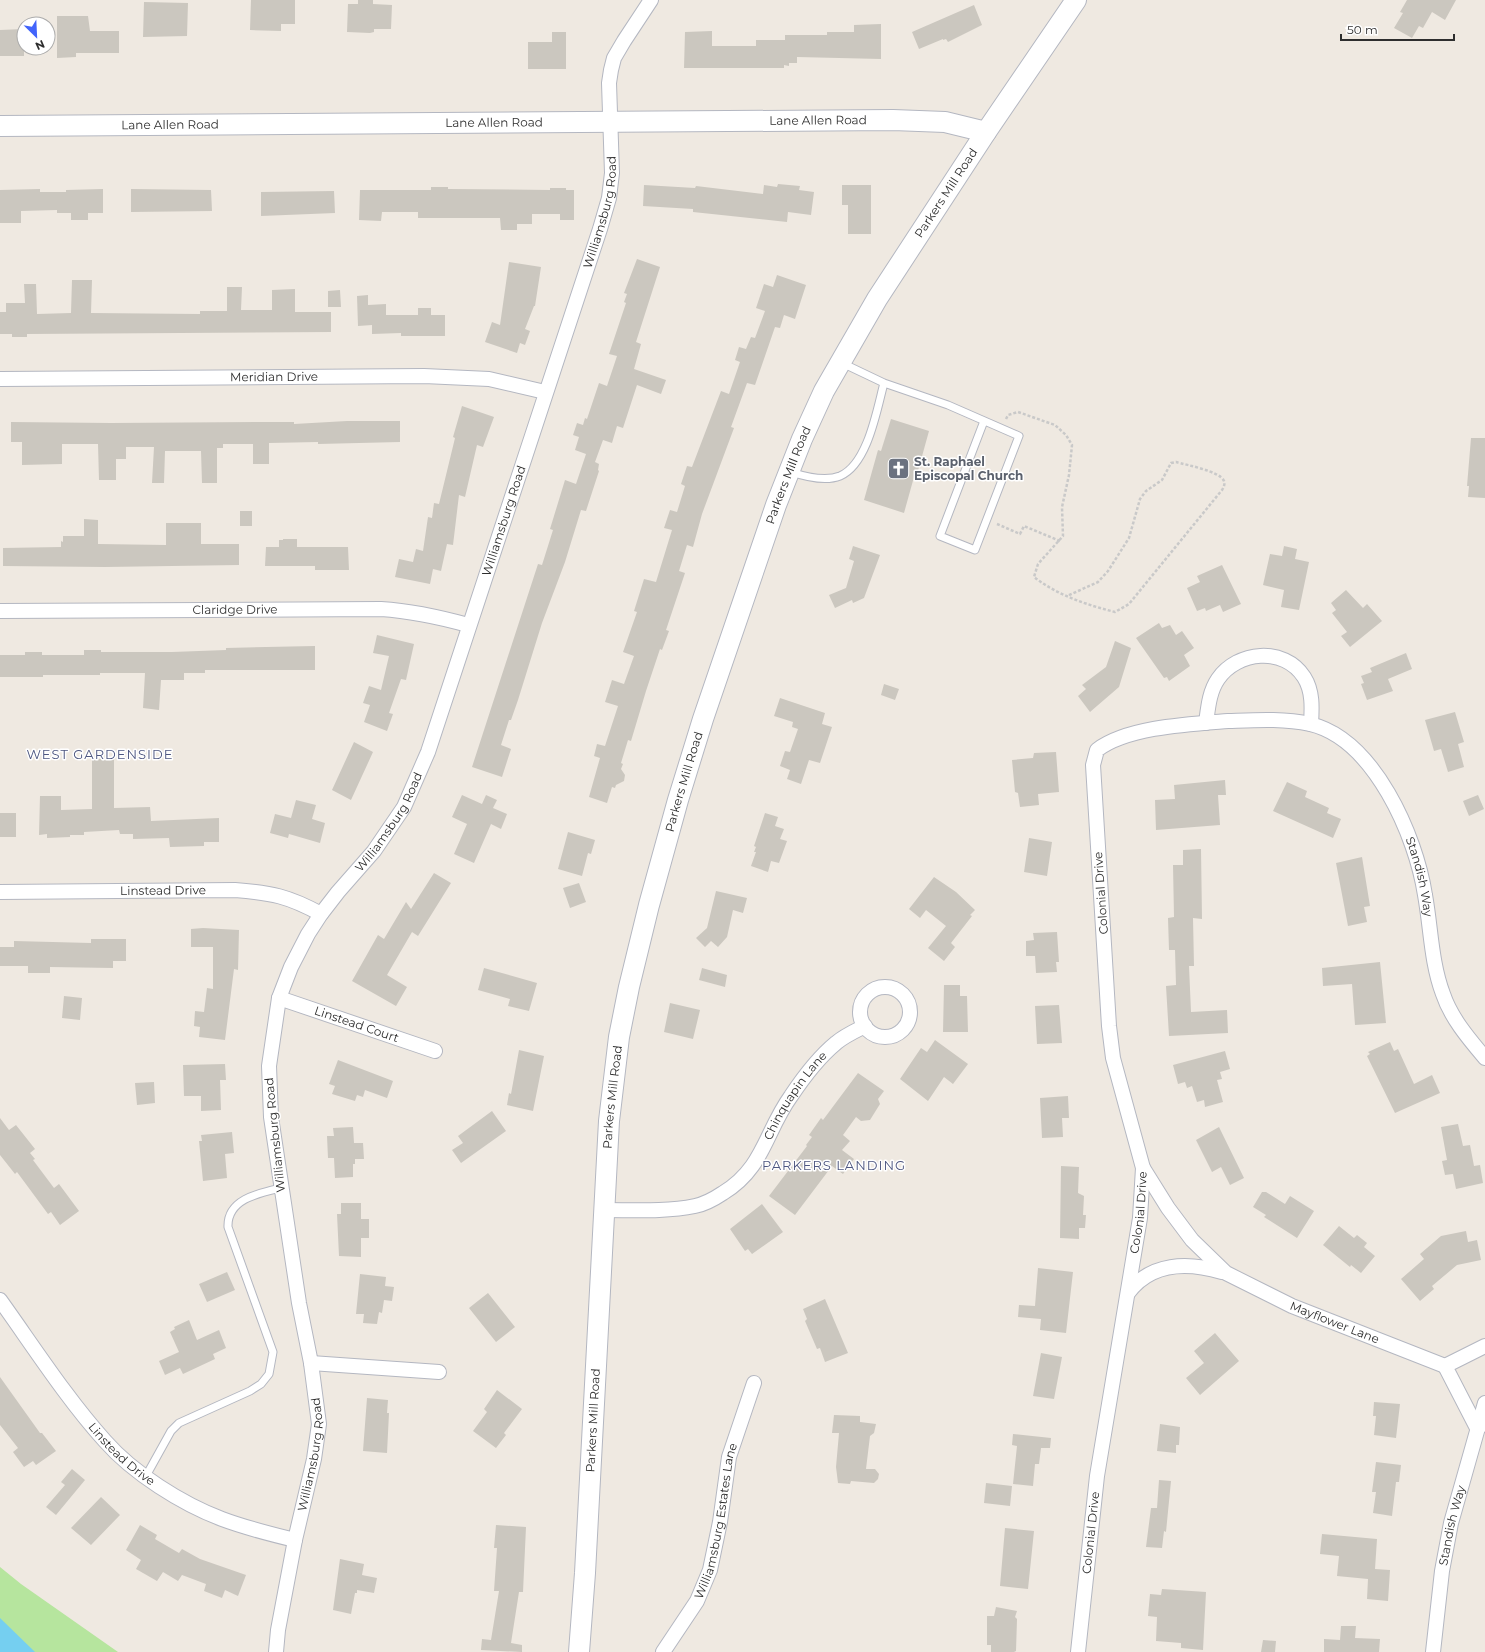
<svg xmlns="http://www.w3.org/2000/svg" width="1485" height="1652" viewBox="0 0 1485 1652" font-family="Montserrat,sans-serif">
  <rect width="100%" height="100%" fill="#efe9e1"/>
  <!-- green -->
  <path fill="#b6e59e" d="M0 1567 21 1584 118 1652H0Z"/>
  <!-- water -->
  <path fill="#75cff0" d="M0 1618 35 1652H0Z"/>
  <!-- building -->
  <path fill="#cbc7bf" d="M251 0H295V24H281V31L250 30Z
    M358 0H373V4L392 5 391 29H374V32L370 33 347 32 348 4H358Z
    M1407 0H1456L1445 20 1432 12 1423 28 1419 26 1412 38 1394 28 1403 13 1400 12Z
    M144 2 188 3 187 36 143 37Z
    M974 5 982 25 948 42 946 39 943 40V39L919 49 912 32Z
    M57 16H88L90 31H119V53H76V57L57 58Z
    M881 24V59L797 57V63H789V66L784 65V68H684L685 32 712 31V46H756V40H785V35H827V32H854V25Z
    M24 29V56H0V30Z
    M552 32H566V69H528V42H552Z
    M778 184 800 186 799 190 814 192 811 215 788 212 787 222 693 212V209L643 206 644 185 695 188 696 186 763 194 764 185 777 187Z
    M842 185H871V234H848V205H842Z
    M431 187H448V189L550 190V188H566V190H574V220H560V214H532V224H517V230H501L500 218H418V212H382L381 221 359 220 360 190H431Z
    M40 189V192H66V190L103 189V213H88V220H71V213H57V210L21 211V223H0V190Z
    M131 189 211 190 212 211 131 212Z
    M334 191 335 213 261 216V192Z
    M637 259 660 267 636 342 641 344 634 369 666 380 661 394 637 385 623 428 617 426 612 443 603 440 595 462 599 464 598 470 599 471 586 511 581 510 565 562 542 623 518 700 511 720H509L501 745 511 749 502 777 472 767 538 564 542 565 553 530 550 529 565 480 576 484 586 454 575 450 579 437 573 435 577 423 583 425 585 418 587 419 599 383 607 386 617 356 609 354 626 303 624 302 627 294 624 293Z
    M509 262 541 267 535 306H534L525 329 530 331 525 345 520 343 517 353 485 342 492 322 500 325Z
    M777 275 806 285 795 319 784 315 780 328 775 327 755 385 747 383 731 427 734 428 702 514 693 547 687 545 679 571 685 573 666 630 669 631 662 650 660 649 646 691 631 741 628 740 621 763 623 764 621 769 625 775 624 781 616 785 615 788 612 787 607 803 589 797 600 758 594 756 597 744 605 746 618 706 605 702 612 680 624 684 634 656 623 652 637 612 634 611 644 579 656 582 672 530 664 528 670 510 677 512 685 486 681 484 687 466 692 467 721 391 729 394 740 362 735 360 739 347 746 349 751 337 755 338 765 311 756 308 764 284 773 287Z
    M72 280H92L91 313 200 314V311H227V287H242L241 310H272V290L295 289V312H331V332L27 334V337H12V334H0V312H6V303H25L24 284H36L37 314 71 313Z
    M340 290 341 307H328V291Z
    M368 295V305L386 304V315H418V308H431V315H445V336H401V333L372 334V325L358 326 357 296Z
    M462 406 494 417 483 447 477 445 465 497 459 495 453 545 447 544 441 571 433 569 430 584 395 577 399 559 413 562 416 549 423 551 428 517 432 518 434 503 439 504 455 438 453 437Z
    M891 419 929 431 916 478 914 477 904 513 864 500 878 450 881 451Z
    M347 421H400V442L318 444V442L269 443V464H253V444H223V448H217V483H202L201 451H165L164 483H152L154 447H126V459H116V480H99L98 444H62V464L22 465V442H11V422L111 423 256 422H294V424Z
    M1471 438H1485V498L1468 497 1469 486H1467Z
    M240 511H252V526H240Z
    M84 519 98 520V544L166 545V523H201V544H239V565L105 567 3 566V548L61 547V541L63 542V536H84Z
    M283 539H297V547H348L349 570H315V566H265L266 547H279V540H283Z
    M853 546 880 555 864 598 853 603 852 600 835 608 829 595 846 588 854 561 849 559Z
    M1284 546 1297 549 1295 559 1309 562 1299 610 1281 607 1284 590 1263 585 1270 554 1282 556Z
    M1222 565 1241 604 1223 612 1220 605 1206 611 1205 608 1197 611 1187 588 1200 582 1197 576Z
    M1346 590 1363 608 1367 604 1382 621 1350 647 1341 636 1347 632 1332 613 1336 610 1331 603Z
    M1159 623 1162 628 1170 625 1176 635 1182 631 1194 648 1184 655 1190 666 1169 681 1167 677 1164 678 1136 638Z
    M377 635 414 644 406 680 401 679 389 713 393 714 387 731 364 722 370 705 363 703 369 686 381 690 389 656 373 653Z
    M1115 641 1131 648 1119 687 1090 712 1078 696 1086 689 1082 685 1106 667Z
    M315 646V670H205V673H184V680H161L159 710 143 708 145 673H100V675H43V677H0V655H25V652H42V655H84V650H101V652H172L226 650V648Z
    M1406 653 1412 669 1388 679 1393 691 1367 700 1361 684 1364 683 1361 676 1372 672 1370 668Z
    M884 684 899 689 895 700 881 695Z
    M780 698 825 713 822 724 832 727 820 763 809 760 801 784 787 779 790 770 780 766 785 751 790 752 798 729 792 727 793 722 774 716Z
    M1455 712 1464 742 1458 744 1464 767 1448 772 1441 749 1434 751 1425 720Z
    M354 742 373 752 351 800 332 790Z
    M1056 752 1059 792 1038 794 1039 805 1020 807 1018 793 1015 792 1012 760 1033 758 1034 753Z
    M92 759H114V808L150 807 151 821 219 818V842H204V846L170 847 169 838 133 839V834H120L119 830 84 832V835H70V837L47 838V834L39 835 40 796H61V810L92 809Z
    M1225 780 1226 795H1218L1220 825 1156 830 1155 800 1175 799 1174 785Z
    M1287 782 1307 791 1305 797 1329 808 1327 813 1341 819 1333 838 1273 811Z
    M462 795 482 804 486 795 497 800 493 808 507 814 501 829 491 824 474 863 454 854 467 824 452 817Z
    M1478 795 1484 809 1469 816 1463 801Z
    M296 800 316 805 312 819 325 823 320 843 289 834 288 838 270 833 275 814 291 818Z
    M0 813H16V837H0Z
    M765 813 778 817 775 826 784 829 780 839 787 841 779 863 771 861 768 872 751 866 756 852H754L756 847 754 846Z
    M568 832 595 840 591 854 588 853 582 876 558 869Z
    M1029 838 1052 842 1047 876 1024 872Z
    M1201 849 1202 919 1193 918 1194 966H1189L1191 1012 1227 1010 1228 1033 1169 1036 1166 986 1176 985 1175 950H1169L1168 918 1174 917 1173 865H1183V850Z
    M1362 857 1370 906 1364 907 1367 922 1348 926 1336 863Z
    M434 873 451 883 418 936 412 932 387 975 407 987 396 1006 352 981 378 935 384 939 406 902 411 909Z
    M934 877 956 892 975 910 970 915 972 916 951 943 955 947 944 961 928 948 946 926 926 910 920 918 909 909Z
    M579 883 586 902 570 908 563 888Z
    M716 891 747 898 743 913 733 910 727 937 718 947 711 941 705 947 696 938 707 928Z
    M203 928 239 930 238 970 234 969 225 1040 199 1037 200 1027 194 1026 195 1011 204 1012 207 988 213 989V947H191V929Z
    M1057 932 1059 962H1056L1057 972 1036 973 1035 956H1026V941L1034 940 1033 933Z
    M91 939H126V961H113V968L50 967V973H28V966H0V947H14V941L91 943Z
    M1380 962 1386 1023 1355 1025 1352 984 1323 986 1322 968Z
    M484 968 537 983 529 1011 508 1006 510 999 478 990Z
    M702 968 727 975 725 987 699 980Z
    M944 985H960V996H967L968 1032H943Z
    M64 996 82 998 80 1020 62 1018Z
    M670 1003 700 1010 693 1039 664 1032Z
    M1059 1005 1062 1043 1037 1044 1035 1006Z
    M935 1040 968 1064 953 1084 944 1077 928 1101 900 1079 921 1048 927 1052Z
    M1390 1042 1394 1051 1398 1049 1414 1084 1432 1075 1440 1093 1395 1113 1367 1056 1370 1054 1368 1052Z
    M519 1050 544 1056 533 1111 507 1105 509 1093 511 1094Z
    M1225 1051 1230 1069 1220 1072 1222 1079 1217 1080 1223 1102 1205 1107 1204 1100 1197 1102 1192 1086 1187 1088 1185 1082 1178 1084 1173 1065Z
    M338 1060 393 1081 387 1098 365 1090 363 1097 357 1095 355 1101 332 1094 335 1086 329 1084Z
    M225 1064 226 1080H220L221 1110 201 1111V1096H184L183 1065Z
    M858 1073 884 1091 878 1099 880 1104 870 1120 861 1121 856 1117 843 1135 850 1141 842 1150 854 1159 843 1174 832 1166 795 1215 769 1196 807 1146 806 1145 812 1137 809 1135 821 1118 823 1120Z
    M154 1082 155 1103 137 1105 135 1083Z
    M1068 1096 1069 1118H1062L1063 1137 1042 1138 1040 1098Z
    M492 1111 506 1131 461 1163 452 1150 463 1143 458 1136Z
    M0 1118 9 1130 16 1125 35 1149 30 1153 35 1159 33 1160 54 1188 59 1184 79 1211 60 1225 51 1212 48 1214 17 1172 15 1174 0 1155Z
    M1458 1124 1463 1146 1470 1145 1474 1166 1480 1165 1483 1183 1456 1189 1453 1174 1445 1175 1442 1161 1447 1160 1441 1127Z
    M353 1127 354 1143H363L364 1159H355V1164H353V1177L335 1178 334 1158H328L327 1136H334L333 1128Z
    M1219 1127 1244 1178 1230 1185 1221 1167 1212 1172 1196 1140Z
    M232 1132 234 1153 225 1154 227 1178 203 1181 199 1141H202L201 1135Z
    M1061 1166 1079 1167 1078 1193 1084 1196 1083 1215H1086L1085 1228H1079V1239L1060 1238Z
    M1262 1192H1266L1285 1204 1290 1196 1314 1211 1297 1238 1264 1217 1266 1215 1253 1207Z
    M341 1203H361V1219H369V1238H361V1257L339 1256 337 1214H341Z
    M762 1204 783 1232 752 1254 748 1249 745 1251 730 1229Z
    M1339 1226 1354 1238 1357 1235 1367 1243 1364 1247 1375 1256 1361 1273 1351 1265 1350 1267 1323 1245Z
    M1466 1231 1468 1242 1477 1240 1481 1260 1457 1265 1432 1286 1434 1289 1420 1301 1401 1279 1424 1259 1420 1254 1441 1236Z
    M1038 1268 1073 1272 1066 1333 1040 1330 1041 1319 1018 1317 1019 1305 1035 1306Z
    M227 1272 235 1290 207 1302 199 1284Z
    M360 1274 386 1277 385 1286 394 1287 392 1301 384 1300 382 1313 379 1312 377 1324 363 1323 364 1314H356Z
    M488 1293 515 1327 496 1342 469 1308Z
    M825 1299 848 1353 825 1362 820 1348 817 1349 805 1321 807 1319 803 1309Z
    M189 1320 197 1340 219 1330 226 1348 213 1354 215 1359 183 1374 180 1368 165 1375 159 1361 179 1352 170 1332 175 1329 174 1327Z
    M1215 1333 1239 1361 1200 1395 1186 1378 1204 1363 1194 1351Z
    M1041 1353 1062 1357 1054 1399 1033 1396Z
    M0 1377 40 1433H42L56 1451 36 1465 33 1461 24 1467 13 1452 18 1448 0 1425Z
    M497 1390 522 1409 504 1433 506 1435 496 1448 473 1431 487 1412 484 1409Z
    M367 1398 388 1400 387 1413H389L387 1453 363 1451Z
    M1374 1402 1400 1404 1396 1438 1374 1435 1376 1416H1373Z
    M834 1415 860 1416V1422L876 1424 874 1433 870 1436 866 1469H875L879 1474 878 1479 874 1483 851 1481 850 1484 838 1483 836 1467 839 1433H832Z
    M1160 1424 1180 1427 1179 1445H1176V1453L1157 1451Z
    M1013 1434 1051 1438 1050 1448H1041L1039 1464H1035L1033 1486 1013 1484 1017 1446 1012 1445Z
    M1376 1462 1401 1465 1399 1482H1396L1392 1516 1373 1513 1376 1492H1372Z
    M72 1469 85 1480 56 1515 46 1507 65 1485 61 1482Z
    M1159 1480 1171 1481 1166 1532 1164 1531 1162 1548 1146 1547 1151 1508H1157Z
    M986 1483 1012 1486 1010 1506 984 1503Z
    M101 1497 120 1515 91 1545 71 1528Z
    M140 1525 157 1535 155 1539 179 1553 182 1549 200 1559 246 1575 238 1596 225 1590 222 1598 204 1591 206 1584 182 1575 178 1581 163 1572 157 1581 136 1569 141 1560 126 1550Z
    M496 1525 526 1527 523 1592H519L511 1643 522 1645V1652L481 1650 482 1639 491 1640 499 1591H494L497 1548H494Z
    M1005 1528 1034 1531 1028 1589 1000 1586Z
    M1322 1534 1377 1539 1375 1569 1390 1570 1388 1601 1367 1599 1368 1579 1337 1576 1339 1556 1320 1554Z
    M340 1559 364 1564 362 1575 377 1578 374 1593 357 1590V1593H355L351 1614 333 1610Z
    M1162 1589 1206 1592 1203 1650 1181 1648V1643L1156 1641 1157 1617 1148 1616 1150 1594 1161 1595Z
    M996 1607 1017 1611 1015 1617 1017 1619 1016 1651 1014 1652H991V1645H987V1616H994Z
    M1341 1626H1356L1355 1638 1380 1639 1379 1652H1324V1639L1340 1640Z
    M1263 1640 1276 1641 1275 1652H1261Z"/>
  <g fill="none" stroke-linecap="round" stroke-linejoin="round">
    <defs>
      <path id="lane" d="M842 363 884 383 948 405 1019 436 975 550 940 536 984 421
        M791 472C806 477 825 482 840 476 868 464 877 409 884 383
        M146 1476 171 1431 179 1423 250 1391 261 1384 269 1374 273 1352 228 1227C227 1199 259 1193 281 1188"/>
      <g id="street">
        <path id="s1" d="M0 379 424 376 489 379 545 392"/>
        <path id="s2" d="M0 611 381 609C411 611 439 617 468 625"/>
        <path d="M1206 723C1208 709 1209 692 1218 679 1237 651 1284 646 1304 677 1313 691 1312 708 1311 724"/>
        <path id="s3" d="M0 892 235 890C272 893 288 896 321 914"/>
        <circle cx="885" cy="1012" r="25"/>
        <path id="s4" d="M279 998 435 1051"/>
        <path id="s5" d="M1143 1168 1168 1208 1192 1240 1226 1273 1292 1306 1445 1366"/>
        <path id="s6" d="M604 1210C634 1210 666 1212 695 1206 705 1204 714 1199 723 1193 764 1168 765 1132 791 1096 803 1078 819 1057 836 1043 844 1036 855 1031 865 1026"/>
        <path d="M1128 1293C1151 1262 1188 1262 1222 1272"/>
        <path id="s7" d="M0 1300C33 1346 67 1399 105 1441 133 1473 182 1504 222 1519 246 1528 270 1534 295 1540"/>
        <path d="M311 1363 439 1372"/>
        <path d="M1482 1425 1477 1428 1445 1366 1485 1346"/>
        <path id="s8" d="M276 1652 278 1630 295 1540 314 1459 319 1424 311 1363 299 1303 271 1117 269 1066 279 998 291 967 308 934 321 914 338 892 374 851 404 807 428 752 600 229 609 198 612 173 609 83 611 70 614 58 624 41 651 0"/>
        <path id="s9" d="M663 1652 697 1601 710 1570 720 1522 729 1457 754 1383"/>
        <path id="s10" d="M1078 1652 1097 1476 1140 1218 1143 1168 1113 1058 1109 1026 1093 765 1097 750C1127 727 1190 724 1228 721 1255 720 1283 718 1310 724 1374 739 1416 836 1425 895 1431 928 1431 962 1443 994 1451 1018 1469 1039 1485 1058"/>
        <path id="s11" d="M1433 1652 1442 1571 1451 1523 1485 1403"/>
      </g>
      <g id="secondary">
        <path id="s12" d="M0 126 893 120 945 122 986 132"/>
        <path id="s13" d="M579 1652 585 1573 609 1121 619 1037 629 987 649 905 678 800 703 719 776 505 802 439 824 391 877 299 986 132 1076 0"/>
      </g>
    </defs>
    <!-- lane casing -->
    <use href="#lane" stroke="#b4b7c1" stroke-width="9"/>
    <!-- street casing -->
    <use href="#street" stroke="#b4b7c1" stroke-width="16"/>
    <!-- secondary casing -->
    <use href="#secondary" stroke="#b4b7c1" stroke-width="22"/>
    <!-- path -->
    <path stroke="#c9c9c9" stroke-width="2.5" stroke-dasharray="3 2" stroke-linecap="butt" d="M1006 419 1008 415 1018 412 1055 425 1066 435 1072 445 1069 475 1062 507 1063 536 1038 564 1034 577C1057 595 1087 605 1115 612L1129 604 1222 490C1224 487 1225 484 1224 481 1220 471 1186 465 1176 462L1171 463 1162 480 1146 491 1140 499 1129 538 1108 571 1098 582 1067 596
      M997 524 1020 534 1024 526 1060 541"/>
    <!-- lane -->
    <use href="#lane" stroke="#fff" stroke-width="7"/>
    <!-- street -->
    <use href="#street" stroke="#fff" stroke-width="14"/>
    <!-- secondary -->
    <use href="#secondary" stroke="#fff" stroke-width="20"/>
  </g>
  <!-- icons -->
  <defs>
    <symbol id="church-square" viewBox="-11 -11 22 22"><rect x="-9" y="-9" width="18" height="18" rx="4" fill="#6b7280" stroke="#fff"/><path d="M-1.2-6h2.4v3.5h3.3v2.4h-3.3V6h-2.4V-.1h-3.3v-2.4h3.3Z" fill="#fff"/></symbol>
  </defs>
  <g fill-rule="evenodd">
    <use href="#church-square" x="886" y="456" width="25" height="25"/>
  </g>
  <g text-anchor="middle" stroke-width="3" stroke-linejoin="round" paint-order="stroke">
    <!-- street labels -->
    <g font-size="12" fill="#2e2e2e" stroke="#fff">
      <text dy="4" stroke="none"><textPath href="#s12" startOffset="818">Lane Allen Road</textPath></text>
      <text dy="4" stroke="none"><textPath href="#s12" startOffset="494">Lane Allen Road</textPath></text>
      <text dy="4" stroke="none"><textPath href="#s12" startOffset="170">Lane Allen Road</textPath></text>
      <text dy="4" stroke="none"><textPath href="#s13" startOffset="1528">Parkers Mill Road</textPath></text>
      <text dy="4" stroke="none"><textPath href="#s8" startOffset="1520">Williamsburg Road</textPath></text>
      <text dy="4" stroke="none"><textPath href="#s1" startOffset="274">Meridian Drive</textPath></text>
      <text dy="4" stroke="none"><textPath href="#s13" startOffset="1204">Parkers Mill Road</textPath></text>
      <text dy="4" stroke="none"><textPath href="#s8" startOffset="1196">Williamsburg Road</textPath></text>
      <text dy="4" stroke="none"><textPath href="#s2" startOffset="235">Claridge Drive</textPath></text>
      <text dy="4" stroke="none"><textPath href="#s13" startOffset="880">Parkers Mill Road</textPath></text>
      <text dy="4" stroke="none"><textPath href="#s8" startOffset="872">Williamsburg Road</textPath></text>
      <text dy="4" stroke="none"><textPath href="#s10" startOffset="1327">Standish Way</textPath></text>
      <text dy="4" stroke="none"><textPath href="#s3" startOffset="163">Linstead Drive</textPath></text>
      <text transform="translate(1101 893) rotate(-94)" y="4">Colonial Drive</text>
      <text dy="4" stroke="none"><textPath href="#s4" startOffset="82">Linstead Court</textPath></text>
      <text dy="4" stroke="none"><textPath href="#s13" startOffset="556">Parkers Mill Road</textPath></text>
      <text dy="4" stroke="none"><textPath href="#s6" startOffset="245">Chinquapin Lane</textPath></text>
      <text transform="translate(275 1135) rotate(-96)" y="4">Williamsburg Road</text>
      <text dy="4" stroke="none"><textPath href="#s10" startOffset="444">Colonial Drive</textPath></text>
      <text dy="4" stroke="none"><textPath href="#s5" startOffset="254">Mayflower Lane</textPath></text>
      <text dy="4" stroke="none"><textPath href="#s13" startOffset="232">Parkers Mill Road</textPath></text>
      <text dy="4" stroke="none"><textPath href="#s7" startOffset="197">Linstead Drive</textPath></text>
      <text dy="4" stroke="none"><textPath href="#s8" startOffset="201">Williamsburg Road</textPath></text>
      <text dy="4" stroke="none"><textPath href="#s9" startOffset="144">Williamsburg Estates Lane</textPath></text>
      <text dy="4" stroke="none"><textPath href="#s11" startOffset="128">Standish Way</textPath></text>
      <text dy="4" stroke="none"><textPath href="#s10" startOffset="120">Colonial Drive</textPath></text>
    </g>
    <!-- worship labels -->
    <g font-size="12" font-weight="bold" fill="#5b616d" stroke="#fff" text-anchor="start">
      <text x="914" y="466">St. Raphael<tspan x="914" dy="14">Episcopal Church</tspan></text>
    </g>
    <!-- neighbourhood labels -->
    <g font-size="13" letter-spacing="1" fill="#4d5680" stroke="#fff">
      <text x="100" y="759">WEST GARDENSIDE</text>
      <text x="834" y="1170">PARKERS LANDING</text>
    </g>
  </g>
  <!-- north arrow -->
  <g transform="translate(36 36) rotate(156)"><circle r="19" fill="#ffffff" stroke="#ababab"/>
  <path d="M0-3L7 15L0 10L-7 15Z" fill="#4264fb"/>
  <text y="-6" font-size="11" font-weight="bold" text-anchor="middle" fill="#2e2e2e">N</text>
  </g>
  <!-- scale -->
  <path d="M1341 34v6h113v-6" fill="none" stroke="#2e2e2e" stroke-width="2"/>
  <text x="1347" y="34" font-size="12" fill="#2e2e2e" stroke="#ffffff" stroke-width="3" paint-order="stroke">50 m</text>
</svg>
